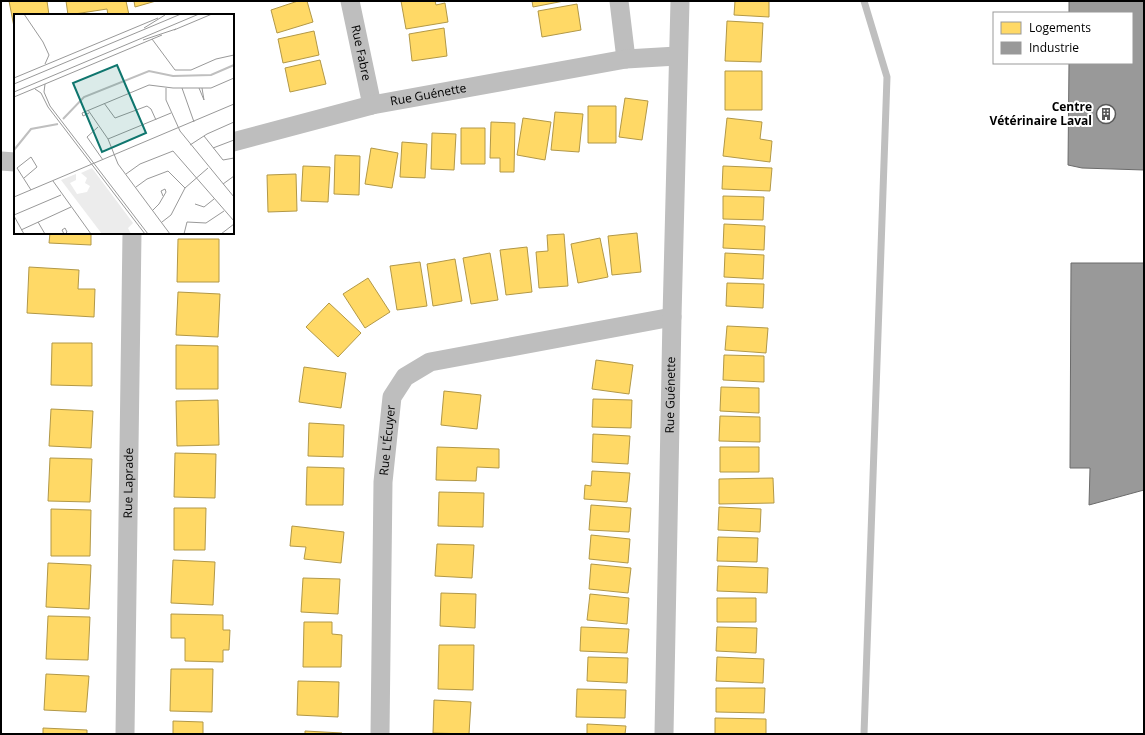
<svg xmlns="http://www.w3.org/2000/svg" width="1145" height="735" viewBox="0 0 1145 735" font-family="'Open Sans',sans-serif">
  <rect width="100%" height="100%" fill="#fff"/>
  <!-- homes -->
  <path fill="#ffd966" stroke="#b29847" d="M9 1H47L49 15H15V32Z
    M66 1H126L129 15H108L107 9 68 15Z
    M134 1H156L135 7Z
    M298 1H307L313 22 277 33 271 10Z
    M401 1H435L436 5 445 3 448 22 406 29Z
    M532 1H564L533 7Z
    M735 1H769V17L734 15Z
    M577 4 581 30 542 37 538 11Z
    M727 21 763 23 761 62 725 61Z
    M444 28 447 56 412 61 409 34Z
    M314 31 319 55 283 63 278 39Z
    M320 60 326 84 290 92 285 68Z
    M725 71H762V110H725Z
    M625 98 648 101 642 140 619 137Z
    M588 106H616V143H588Z
    M555 112 583 114 579 152 551 150Z
    M523 118 551 122 545 160 517 155Z
    M727 118 762 122 760 139 772 141 770 162 723 156Z
    M491 122 515 123 514 172H500V158H490Z
    M461 128H485V164H461Z
    M432 133 456 134 454 170 431 169Z
    M402 142 427 144 425 178 400 177Z
    M371 148 398 153 392 188 365 184Z
    M335 155 360 156 359 195 334 194Z
    M303 166 330 167 328 202 301 201Z
    M723 166 772 168 770 191 722 189Z
    M296 174 297 211 268 212 267 175Z
    M723 196 764 197 763 220 723 219Z
    M724 224 765 226 764 250 723 248Z
    M50 233H91V245L49 243Z
    M637 233 641 272 612 275 608 236Z
    M564 234 568 286 539 288 536 252 548 251 547 235Z
    M600 238 608 277 578 283 571 244Z
    M178 239H219V282H177Z
    M527 247 532 292 506 295 500 250Z
    M490 253 498 300 471 304 463 258Z
    M725 253 764 255 763 279 724 277Z
    M455 259 462 301 433 306 427 264Z
    M420 262 427 306 397 310 390 266Z
    M29 267 79 270 78 289H95L94 317 27 313Z
    M368 278 390 312 365 328 343 294Z
    M727 283 764 284 763 308 726 306Z
    M178 292 220 294 218 337 176 335Z
    M329 303 361 333 338 357 306 327Z
    M727 326 768 328 766 353 725 350Z
    M52 343H92V386L51 385Z
    M176 345 218 346V389H176Z
    M724 355 764 356V382L723 380Z
    M596 360 633 365 629 394 592 389Z
    M304 367 346 373 341 408 299 402Z
    M721 387 759 388V413L720 411Z
    M444 391 481 395 477 429 441 425Z
    M593 399 632 400 631 428 592 427Z
    M218 400 219 445 177 446 176 401Z
    M51 409 93 411 91 448 49 446Z
    M720 416 760 417V442L719 441Z
    M309 423 344 425 343 457 308 456Z
    M593 434 630 436 628 464 592 462Z
    M437 447 499 449V468L477 467 476 481 436 480Z
    M720 447H759V472H720Z
    M175 453 216 454 215 498 174 497Z
    M50 458 92 459 90 502 48 501Z
    M307 467 344 468 343 505H306Z
    M592 471 630 473 627 502 584 499 585 485 591 486Z
    M773 478 774 503 719 504V479Z
    M439 492 484 493 483 527 438 526Z
    M591 505 631 508 629 532 589 530Z
    M719 507 761 509 760 532 718 530Z
    M174 508H206L205 550H174Z
    M51 509 91 510 90 556H51Z
    M292 526 344 532 341 563 304 559 306 547 290 546Z
    M591 535 630 539 628 563 589 559Z
    M718 537 758 538 757 562 717 561Z
    M437 544 474 545 472 578 435 576Z
    M173 560 215 562 213 605 171 603Z
    M48 563 91 565 89 609 46 607Z
    M591 564 631 568 628 593 589 589Z
    M718 566 768 568 767 593 717 591Z
    M303 578 340 579 338 614 301 612Z
    M441 593 476 594 475 628 440 626Z
    M590 594 629 598 627 624 587 620Z
    M717 598H756V622H717Z
    M171 614 223 615V630H230L229 650H223V662L185 661V638H171Z
    M48 616 90 617 88 660 46 659Z
    M304 622H332V634L342 635 341 667H303Z
    M581 627 629 629 627 653 580 651Z
    M717 627 757 628 756 653 716 651Z
    M439 645H474L473 690 438 689Z
    M588 657 628 658 627 683 587 681Z
    M717 657 764 659 763 683 716 681Z
    M171 669H213L212 712 170 711Z
    M46 674 89 676 86 712 44 710Z
    M298 681 339 682 338 717 297 715Z
    M716 688H765L764 713 716 712Z
    M577 689 626 690 625 718 576 717Z
    M434 700 471 702 469 734 433 733Z
    M715 718 766 719V734H715Z
    M173 721 203 722V734H173Z
    M587 724 626 726 625 734H587Z
    M43 728 87 730V734H43Z
    M305 731 342 733V734H305Z"/>
  <!-- industry -->
  <path fill="#999" stroke="#6b6b6b" d="M1069 1H1144V170L1082 168 1068 165 1069 63H1132V13H1069Z
    M1071 263H1144V490L1089 505 1090 468H1070Z"/>
  <g fill="none" stroke-linecap="round" stroke-linejoin="round">
    <!-- stream -->
    <path stroke="#bfbfbf" stroke-width="7" d="M864 734 887 77 864 1"/>
    <!-- street -->
    <g stroke="#bebebe" stroke-width="19">
      <path id="s1" d="M350 1 372 105"/>
      <path d="M619 1 626 59"/>
      <path id="s2" d="M233 142 372 105 626 59 677 56"/>
      <path d="M1 161 15 162"/>
      <path id="s3" d="M125 734 132 233"/>
      <path id="s4" d="M380 734 383 482 392 397 405 377 430 362 672 317"/>
      <path id="s5" d="M664 734 672 317 680 1"/>
    </g>
  </g>
  <!-- icons -->
  <defs>
    <symbol id="building-ring" viewBox="-11 -11 22 22"><circle r="9.5" fill="#fff" stroke="#595959" stroke-width="1.5"/><path d="M-4-6H4V6H1V3H-1V6H-4ZM-2.5-4.3h1.7v1.8h-1.7ZM.8-4.3h1.7v1.8H.8ZM-2.5-1h1.7V.8h-1.7ZM.8-1h1.7V.8H.8Z" fill="#595959"/></symbol>
  </defs>
  <g fill-rule="evenodd">
    <use href="#building-ring" x="1095" y="103" width="22" height="22"/>
  </g>
  <g text-anchor="middle" stroke-width="4" stroke-linejoin="round" paint-order="stroke">
    <!-- street labels -->
    <g font-size="12" fill="#000" stroke="#fff">
      <text dy="4" stroke="none"><textPath href="#s1" startOffset="53">Rue Fabre</textPath></text>
      <text dy="4" stroke="none"><textPath href="#s2" startOffset="201">Rue Guénette</textPath></text>
      <text dy="4" stroke="none"><textPath href="#s5" startOffset="339">Rue Guénette</textPath></text>
      <text dy="4" stroke="none"><textPath href="#s4" startOffset="294">Rue L'Écuyer</textPath></text>
      <text dy="4" stroke="none"><textPath href="#s3" startOffset="251">Rue Laprade</textPath></text>
    </g>
    <!-- poi labels -->
    <g font-size="12" font-weight="bold" fill="#000" stroke="#fff" text-anchor="end">
      <text x="1092" y="111">Centre<tspan x="1092" dy="14">Vétérinaire Laval</tspan></text>
    </g>
  </g>
  <!-- overview -->
  <g transform="translate(14 14)">
    <rect width="220" height="220" fill="#fff"/>
    <path d="M78 154 119 209 114 214 117 220H88L47 166 62 160V166L56 169 63 180 73 178 76 172 71 169 73 164 67 159Z" fill="#ececec"/>
    <path fill="none" stroke="#bfbfbf" stroke-width="2" d="M49 105 70 83 135 57 159 62 197 61 220 51M0 136 17 115 44 110"/>
    <path fill="none" stroke="#999" stroke-width="1" d="M10 0 29 28 35 41 31 50M130 14 151 1M160 16 198 0M138 25 161 56H177L202 45 220 41M129 26 162 15M0 64 144 4M0 70 167 0M31 70 30 78 36 92 134 220M152 74V86L166 117 220 183M168 74 180 108M185 74 190 86 188 74M21 75 27 79 34 93 131 220M0 78 185 0M0 83 148 21M90 89 101 104 133 92 137 95 142 106M74 96 94 125 104 150 156 220M75 99 69 102 68 99 135 71 159 74H197L220 64M84 113 73 123 89 146M190 122 209 146 220 144M94 125 157 99M176 131 193 120 220 108M199 134 220 126M112 160 126 150 159 137 220 207M10 164 23 153 17 143 3 154 17 176M39 167 77 220M209 170 220 162M122 173 133 165 154 157 171 174M0 183 220 90M181 190 190 193 200 185M139 196 145 190 152 178 151 175 147 177 149 182M0 201 47 181M0 202 10 220M24 208 31 220M148 208 157 201 171 174 194 154M7 216 57 193M50 220 48 216 51 214 53 218 51 220M170 220 173 208 192 209 210 197M207 220 220 210"/>
    <path fill="#0f766e" fill-opacity="0.15" stroke="#0f766e" stroke-width="2" d="M103 51 132 119 88 138 59 69Z"/>
    <rect width="220" height="220" fill="none" stroke="#000" stroke-width="2"/>
  </g>
  <!-- border -->
  <rect width="1145" height="735" fill="none" stroke="#000000" stroke-width="4"/>
  <!-- legend -->
  <rect x="993" y="12" width="140" height="52" fill="#ffffff" stroke="#999999"/>
  <rect x="1001" y="22" width="20" height="12" fill="#ffd966" stroke="#999999"/>
  <text x="1029" y="32" font-size="12" fill="#000000">Logements</text>
  <rect x="1001" y="42" width="20" height="12" fill="#999999" stroke="#999999"/>
  <text x="1029" y="52" font-size="12" fill="#000000">Industrie</text>
</svg>
